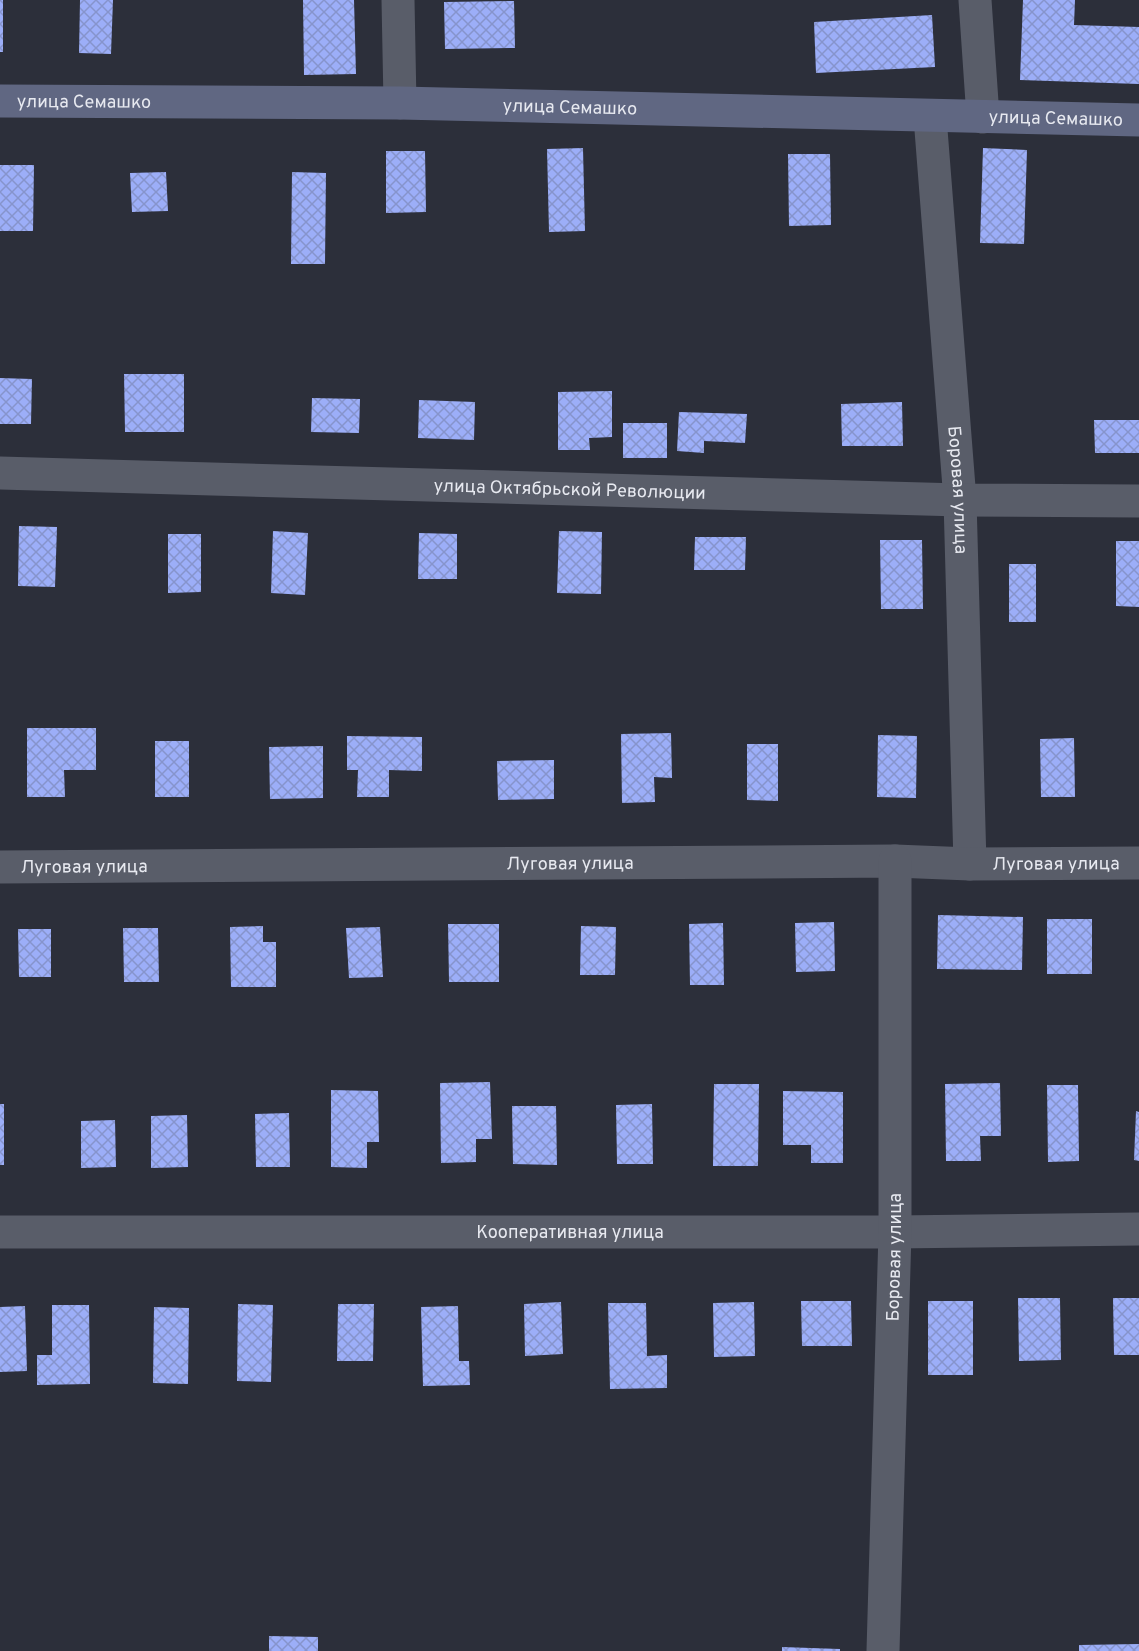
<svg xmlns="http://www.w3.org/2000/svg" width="1139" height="1651" viewBox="0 0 1139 1651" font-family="Overpass,sans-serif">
  <defs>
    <pattern id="building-cross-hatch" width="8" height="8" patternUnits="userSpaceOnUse" patternTransform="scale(1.5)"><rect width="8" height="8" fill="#9caef8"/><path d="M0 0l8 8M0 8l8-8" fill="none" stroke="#8694cc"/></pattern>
  </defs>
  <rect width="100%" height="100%" fill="#2c2f3a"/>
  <!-- building -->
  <path fill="url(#building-cross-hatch)" d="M0 0H3V52H0Z
    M80 0H113L111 54 79 53Z
    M303 0H354L356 74 304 75Z
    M1023 0H1075L1074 25 1139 27V84L1020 80Z
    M514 1 515 48 445 49 444 2Z
    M932 15 935 67 816 73 814 22Z
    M583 148 585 231 549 232 547 149Z
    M983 148 1027 150 1024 244 980 243Z
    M386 151H425L426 212 386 213Z
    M788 154H830L831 225 789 226Z
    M0 165H34L33 231H0Z
    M166 172 168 211 132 212 130 173Z
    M292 172 326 173 325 264H291Z
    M124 374H184V432H125Z
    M0 378 32 379 31 424H0Z
    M612 391V437L589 438 590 450H558V392Z
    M312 398 360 399 359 433 311 432Z
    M419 400 475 402 474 440 418 438Z
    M902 402 903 446H842L841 404Z
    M679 412 747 414 745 443 704 441V453L677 451Z
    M1094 420H1139V453H1095Z
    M623 423H667V458H623Z
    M19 526 57 527 55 587 18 586Z
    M273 531 308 533 305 595 271 593Z
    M559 531 602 532 601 594 557 593Z
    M419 533 457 534V579H418Z
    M168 534H201V592L168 593Z
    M695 537H746L745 570H694Z
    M880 540H922L923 609H881Z
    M1116 541H1139V607L1116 606Z
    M1009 564H1036V622H1009Z
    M27 728H96V770H64L65 797H27Z
    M671 733 672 778 654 777 655 802 622 803 621 734Z
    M878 735 917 736 916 798 877 797Z
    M347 736 422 737V771L389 770V797H357L358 770H347Z
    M1074 738 1075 797H1041L1040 739Z
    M155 741H189V797H155Z
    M747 744H778V801L747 800Z
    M323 746V798L270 799 269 747Z
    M554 760V799L498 800 497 761Z
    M938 915 1023 917 1022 970 937 969Z
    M1047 919H1092V974H1047Z
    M834 922 835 971 796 972 795 923Z
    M723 923 724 985H690L689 924Z
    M448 924H499V982H449Z
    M263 926V942H276V987H231L230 927Z
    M581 926 616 927 615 975H580Z
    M380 927 383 977 349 978 346 928Z
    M123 928H158L159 982H124Z
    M18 929H51V977H19Z
    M490 1082 492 1139H476V1162L441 1163 440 1083Z
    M1000 1083 1001 1136H980L981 1161H946L945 1084Z
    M714 1084H759L758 1166H713Z
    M1047 1085H1078L1079 1161 1048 1162Z
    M331 1090 378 1091 379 1142H367V1168L331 1167Z
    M783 1091 843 1092V1163H811V1145H783Z
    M0 1104H4V1165H0Z
    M652 1104 653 1164H617L616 1105Z
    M512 1106H556L557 1165 513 1164Z
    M1136 1111 1139 1112V1161L1134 1160Z
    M289 1113 290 1167H256L255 1114Z
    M187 1115 188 1167 151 1168V1116Z
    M115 1120 116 1167 81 1168V1121Z
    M1018 1298H1060L1061 1360 1019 1361Z
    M1113 1298H1139V1355H1114Z
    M801 1301H851L852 1346H802Z
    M928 1301H973V1375H928Z
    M561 1302 563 1354 525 1356 524 1304Z
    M754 1302 755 1356 714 1357 713 1303Z
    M608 1303H646L647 1356 667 1355V1388L610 1389Z
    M238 1304 273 1305 271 1382 237 1381Z
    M338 1304H374L373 1361H337Z
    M52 1305H89L90 1384 37 1385V1355H52Z
    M25 1306 27 1371 0 1372V1307Z
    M458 1306 459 1361H469L470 1385 423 1386 421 1307Z
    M154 1307 189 1308 188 1384 153 1383Z
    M269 1636 318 1637V1651H269Z
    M1139 1644V1651H1079V1645Z
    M782 1647 840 1649V1651H782Z"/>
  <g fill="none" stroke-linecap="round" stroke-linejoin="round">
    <!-- street -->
    <g stroke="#595d69" stroke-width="33">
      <path d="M398 0 400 103"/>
      <path d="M975 0 983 117"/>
      <path id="s1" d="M930 117 960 500 970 864"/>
      <path id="s2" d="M0 473 960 500 1139 501"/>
      <path id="s3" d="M0 867 895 861 970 864 1139 863"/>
      <path id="s4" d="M0 1232H895L1139 1229"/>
      <path id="s5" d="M883 1651 895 1232V861"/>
    </g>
    <!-- secondary -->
    <path stroke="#606782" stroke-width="33" id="s6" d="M0 101 400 103 1139 120"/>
  </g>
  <g text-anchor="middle" stroke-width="6" stroke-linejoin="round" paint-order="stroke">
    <!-- street labels -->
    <g font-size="18" fill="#e7e9f0" stroke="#2c2f3a">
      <text dy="6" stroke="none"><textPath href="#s6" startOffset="84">улица Семашко</textPath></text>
      <text dy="6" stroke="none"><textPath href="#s6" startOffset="570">улица Семашко</textPath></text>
      <text dy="6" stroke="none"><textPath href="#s6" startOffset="1056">улица Семашко</textPath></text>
      <text dy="6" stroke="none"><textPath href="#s2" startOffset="570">улица Октябрьской Революции</textPath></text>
      <text dy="6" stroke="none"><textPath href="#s1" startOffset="374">Боровая улица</textPath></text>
      <text dy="6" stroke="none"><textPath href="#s3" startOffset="570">Луговая улица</textPath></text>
      <text dy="6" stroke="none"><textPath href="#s3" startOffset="1056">Луговая улица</textPath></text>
      <text dy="6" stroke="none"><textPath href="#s3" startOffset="84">Луговая улица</textPath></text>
      <text dy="6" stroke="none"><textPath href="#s4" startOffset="570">Кооперативная улица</textPath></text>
      <text dy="6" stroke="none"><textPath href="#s5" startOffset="394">Боровая улица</textPath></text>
    </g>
  </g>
</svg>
